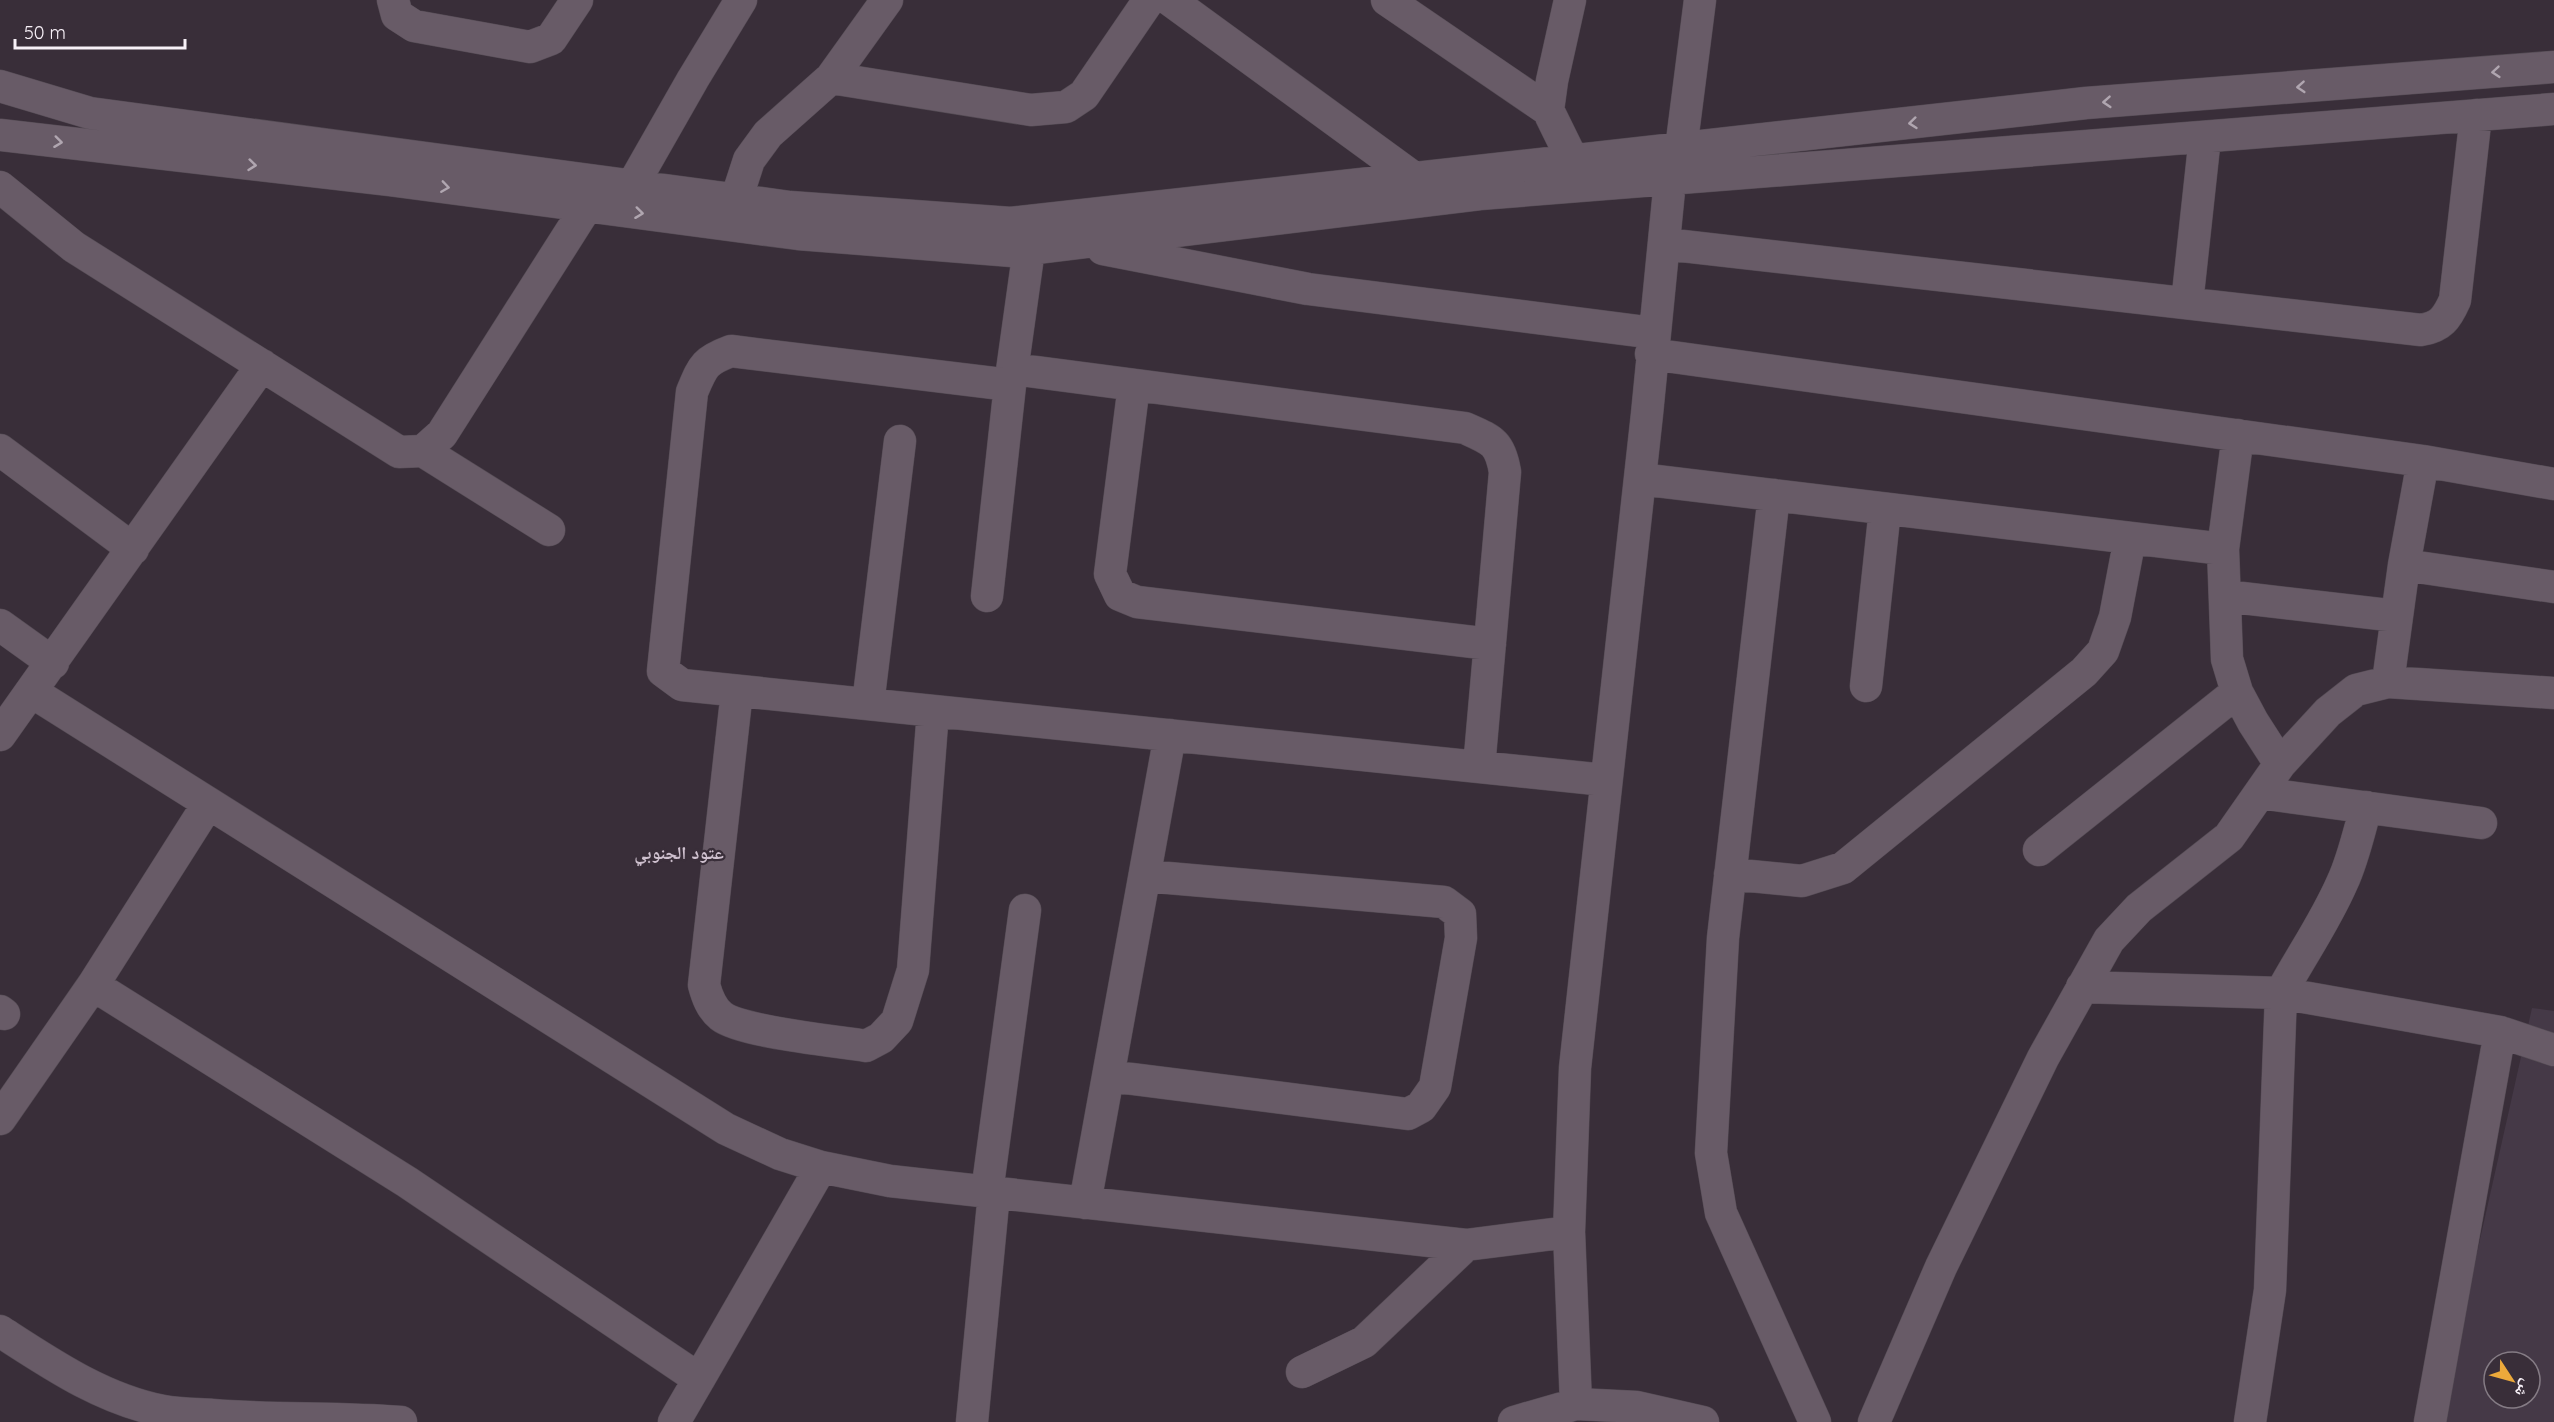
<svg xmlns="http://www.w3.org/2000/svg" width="2554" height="1422" viewBox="0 0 2554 1422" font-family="Quicksand,'Noto Naskh Arabic',sans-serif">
  <rect width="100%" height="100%" fill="#392e39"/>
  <!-- commercial -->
  <path fill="#453947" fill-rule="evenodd" d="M2532 1008 2554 1011V1422H2439ZM2494 1362H2530V1398H2494Z"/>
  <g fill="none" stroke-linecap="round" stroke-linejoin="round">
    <defs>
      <path id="minor" d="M393 0 397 15 414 26 530 47 551 39 577 0
        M1170 0 1414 178
        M1387 0 1548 110
        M1570 0 1552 81 1548 110 1573 161
        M831 78 1031 110 1066 107 1084 95 1149 0
        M0 86 90 113 790 207 1011 223 2086 103 2554 67
        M0 135 390 180 798 234 1012 251 1480 194 2554 109
        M1681 149 1700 0
        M632 186 693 79 741 0
        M0 187 74 247 399 452 423 451 442 434 587 206
        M736 200 749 160 768 134 831 78 887 0
        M1665 244 2421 330C2441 327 2447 318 2455 300L2476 115
        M1103 249 1308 289 1654 333
        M2187 303 2205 137
        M1651 354 2423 461 2554 484
        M1013 369 1465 428C1492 440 1500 442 1505 472L1479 767
        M1010 385 731 351C704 361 703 366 692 392L663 671 682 685 1605 780
        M1134 385 1110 574 1120 595 1137 602 1490 644
        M2238 435 2223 549 2227 659 2237 692 2253 722 2280 764
        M0 450 133 549
        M423 451 549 530
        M1640 479 2223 549
        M1774 495 1723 938 1711 1153 1721 1213 1815 1422
        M2404 565 2554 587
        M987 596 1010 385 1029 249
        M2225 596 2397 616
        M0 625 53 663
        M2388 682 2404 565 2423 461
        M1866 686 1885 509
        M737 691 704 985C707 996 711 1008 721 1016 741 1032 836 1041 866 1046L881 1038 897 1021 913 970 933 711
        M32 692 726 1129 780 1154 821 1167 890 1181 1466 1245 1569 1232
        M868 704 900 441
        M0 735 262 365
        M2260 793 2481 823
        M2039 850 2237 692
        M1730 874 1802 881 1843 868 2084 672 2103 651 2115 617 2130 538
        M93 985 407 1182 699 1379 821 1167
        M2082 987 2281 993 2500 1032 2554 1050
        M0 1011 4 1014
        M1109 1076 1408 1114 1421 1107 1435 1087 1461 938 1460 914 1444 902 1145 876
        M0 1119 93 985 208 804
        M987 1192 1025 910
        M1085 1203 1170 735
        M0 1331C51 1364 102 1399 163 1411 179 1414 197 1414 213 1415 276 1420 338 1417 401 1422
        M1302 1372 1364 1342 1466 1245
        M1576 1404 1569 1232 1575 1068 1647 414 1672 160
        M674 1422 699 1379
        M972 1422 994 1193
        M1514 1422 1576 1404 1637 1407 1703 1422
        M1874 1422 1941 1267 2043 1058 2109 940 2139 908 2229 837 2280 764 2328 712 2356 690 2388 682 2554 693
        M2250 1422 2270 1290 2281 993C2301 956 2325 922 2342 883 2353 860 2359 832 2366 807
        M2430 1422 2500 1032"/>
    </defs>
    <!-- minor casing -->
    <use href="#minor" stroke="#544b54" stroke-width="33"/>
    <!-- minor -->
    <use href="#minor" stroke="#685b67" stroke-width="32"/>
  </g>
  <!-- one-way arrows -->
  <defs><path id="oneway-chevron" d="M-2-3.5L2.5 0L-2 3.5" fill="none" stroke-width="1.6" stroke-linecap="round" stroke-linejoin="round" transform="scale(1.5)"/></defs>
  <g stroke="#b0a6b0">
    <use href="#oneway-chevron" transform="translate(2496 72) rotate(175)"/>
    <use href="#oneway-chevron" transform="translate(2301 87) rotate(176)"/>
    <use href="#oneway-chevron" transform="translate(2107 102) rotate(176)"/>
    <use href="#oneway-chevron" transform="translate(1913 123) rotate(174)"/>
    <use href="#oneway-chevron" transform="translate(58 142) rotate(7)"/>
    <use href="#oneway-chevron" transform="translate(252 165) rotate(6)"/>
    <use href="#oneway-chevron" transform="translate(445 187) rotate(8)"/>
    <use href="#oneway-chevron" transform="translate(639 213) rotate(7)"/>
  </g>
  <g text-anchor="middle" stroke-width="4.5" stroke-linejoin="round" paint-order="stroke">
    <!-- neighbourhood labels -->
    <g font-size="18" font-weight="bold" fill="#cfc1cf" stroke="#392e39">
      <text x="679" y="859">عتود الجنوبي</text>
    </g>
  </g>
  <!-- north arrow -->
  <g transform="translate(2512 1380) rotate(126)"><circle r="28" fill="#392e39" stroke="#857c85" stroke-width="1.5"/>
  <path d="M0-4.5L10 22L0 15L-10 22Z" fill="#eca93b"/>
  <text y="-9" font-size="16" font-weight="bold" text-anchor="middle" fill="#f8f1f8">ش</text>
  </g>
  <!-- scale -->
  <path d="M15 39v9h170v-9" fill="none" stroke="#f8f1f8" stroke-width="3"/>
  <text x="24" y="39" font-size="18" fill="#f8f1f8" stroke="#392e39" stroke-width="4.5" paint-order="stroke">50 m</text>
</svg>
